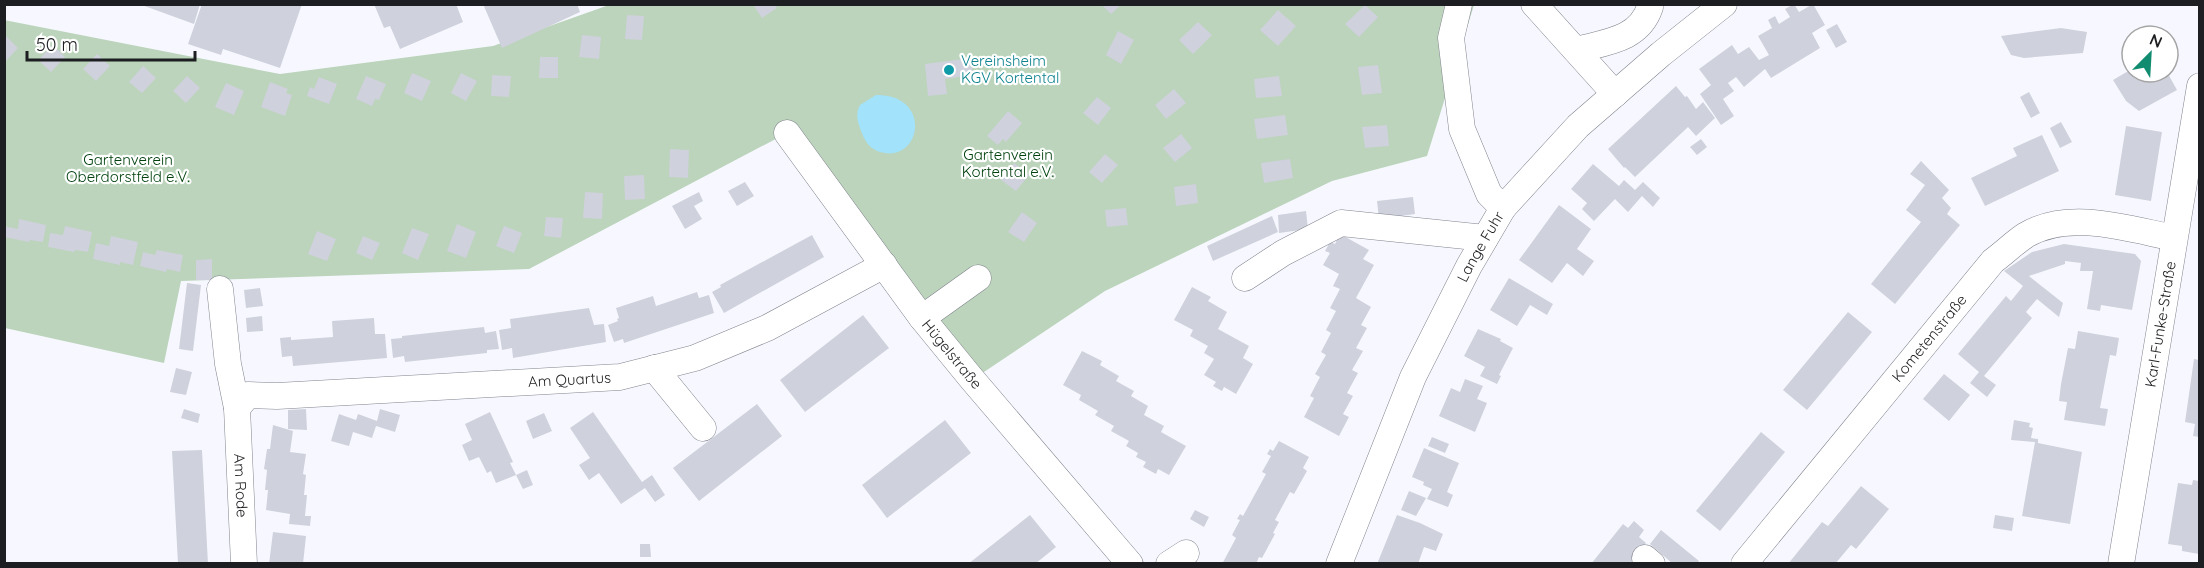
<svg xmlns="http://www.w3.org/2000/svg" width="2204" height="568" viewBox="0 0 2204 568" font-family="Quicksand,sans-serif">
  <rect width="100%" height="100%" fill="#f7f8ff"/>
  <!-- green -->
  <path fill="#bbd4bb" d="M609 5H1474L1427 156 1332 181 1105 291 972 380 787 133 529 269 181 281 164 363 5 328 4 20 280 74 493 46Z"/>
  <!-- water -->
  <path fill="#a3e2fb" d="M876 95C933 94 922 164 880 152 871 149 867 144 863 136 859 125 854 116 860 105Z"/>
  <!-- building -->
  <path fill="#cfd1dc" d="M139 4H200L194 24Z
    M202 4H302L280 68 223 49 221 55 188 44Z
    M374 4H456L463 22 400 49 390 26 384 28Z
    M483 4H577L580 12 502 48Z
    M755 4H774L777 8 762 18 754 6Z
    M1101 4H1122L1111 14Z
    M1794 4 1799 12 1813 4 1825 25 1812 33 1820 48 1771 78 1765 69 1744 87 1736 77 1728 83 1734 91 1723 99 1734 116 1721 125 1700 94 1711 85 1699 69 1732 45 1738 54 1749 47 1759 60 1769 55 1758 36 1772 28 1768 20 1775 16 1779 24 1790 17 1785 9Z
    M1365 5 1378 17 1359 37 1345 24Z
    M1278 10 1296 26 1278 46 1260 30Z
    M627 15 644 16 642 40 625 39Z
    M1198 22 1212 35 1193 54 1179 40Z
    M1837 24 1847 42 1836 48 1826 30Z
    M2061 28 2087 32 2083 53 2024 58 2011 55 2001 36Z
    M1118 31 1134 40 1121 64 1106 55Z
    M582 35 601 37 599 59 579 57Z
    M6 36 18 48 4 63V37Z
    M53 45 65 57 51 72 38 60Z
    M97 54 110 66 96 81 83 69Z
    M540 57H558V78H539Z
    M971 58 973 75 945 79 947 94 928 96 925 64Z
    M1378 65 1382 93 1362 95 1358 67Z
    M143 66 156 78 142 93 129 82Z
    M2130 70 2136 79 2148 72H2167L2177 90 2139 111 2126 101 2113 80Z
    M412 73 431 81 422 101 404 93Z
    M461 73 477 81 466 101 451 93Z
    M492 75 511 76 509 97 491 96Z
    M187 76 200 88 186 103 173 91Z
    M366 76 386 84 379 100 375 99 372 106 356 99Z
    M1279 76 1282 96 1256 98 1254 79Z
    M319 77 337 84 329 104 307 96 310 87 314 89Z
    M270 82 288 89 286 93 292 95 285 116 261 107Z
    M226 83 244 91 234 115 215 107Z
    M1676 86 1685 97 1687 96 1696 109 1703 102 1715 118 1696 136 1688 127 1635 177 1625 167 1624 168 1608 149Z
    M1174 89 1186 103 1166 119 1155 105Z
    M2029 92 2040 113 2031 118 2020 97Z
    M1097 97 1111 108 1098 125 1083 113Z
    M1008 111 1022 123 1006 142 1003 139 998 145 987 136Z
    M1285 115 1288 135 1257 139 1254 119Z
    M2061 122 2072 142 2060 148 2050 128Z
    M1387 125 1389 146 1365 148 1362 127Z
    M2126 126 2162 132 2151 201 2115 195Z
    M1181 134 1192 148 1175 162 1163 148Z
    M2042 135 2059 171 1985 206 1971 178 2017 156 2013 148Z
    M1701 139 1707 147 1697 155 1690 147Z
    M670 149 689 150 688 178 669 177Z
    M1105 154 1118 165 1102 183 1089 172Z
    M1290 159 1293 178 1264 183 1261 163Z
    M1921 161 1949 190 1942 198 1951 208 1947 214 1960 225 1895 304 1871 284 1921 222 1906 210 1925 185 1910 174Z
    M1014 163 1029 175 1016 191 1001 180Z
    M1593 164 1619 186 1624 180 1635 190 1643 182 1660 198 1653 207 1642 196 1628 212 1615 199 1594 221 1582 209 1587 203 1571 189Z
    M644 175 645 199 625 200 624 176Z
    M745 182 754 196 737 206 728 191Z
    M1196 184 1198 203 1176 206 1174 187Z
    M585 192 603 193 602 219 583 218Z
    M699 192 703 201 694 206 702 219 685 229 672 206Z
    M1413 197 1415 214 1379 219 1377 201Z
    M1559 205 1591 229 1577 249 1594 261 1583 276 1567 263 1552 283 1519 260Z
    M1126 208 1128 225 1107 227 1105 210Z
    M1306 211 1308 229 1279 233 1278 215Z
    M1022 212 1037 223 1024 242 1008 232Z
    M1272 216 1278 232 1213 261 1207 246Z
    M546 217 563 218 561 238 544 236Z
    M19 219 46 225 43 242 30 240 29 242 4 237V226L18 229Z
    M457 224 476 232 466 258 447 251Z
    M65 226 92 232 88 252 75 250 74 252 48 247 50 233 63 235Z
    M504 226 522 233 514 253 496 246Z
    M412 228 429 234 418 260 402 253Z
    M317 231 336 239 327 261 308 254Z
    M1340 234 1369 250 1363 259 1374 265 1356 298 1371 307 1361 325 1367 328 1356 348 1363 351 1352 370 1358 373 1347 393 1353 396 1343 414 1349 417 1339 436 1304 417 1314 398 1310 396 1320 377 1315 374 1326 355 1321 352 1331 333 1326 330 1336 311 1330 308 1340 289 1333 286 1339 274 1323 265 1330 253 1325 251 1330 242 1335 244Z
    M812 235 824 257 724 313 712 292 721 287 720 285Z
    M111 236 138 242 133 265 120 262V265L93 259 96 243 109 246Z
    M363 236 380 243 372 260 356 253Z
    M2064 244 2135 254 2141 261 2132 310 2101 305 2100 311 2087 309 2093 271H2080L2081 263 2065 261V264L2029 276 2063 303 2059 317 2037 299 2026 312 2032 318 1984 376 1996 385 1987 397 1970 383 1979 372 1958 354 2006 296 2011 301 2023 286 2004 271 2032 252Z
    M157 250 183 255 180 272 167 269 166 272 140 266 143 252 155 255Z
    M212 259V280H196V260Z
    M1509 278 1553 304 1547 315 1530 305 1517 326 1490 310Z
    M187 283 201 285 193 351 179 349Z
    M1192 287 1211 297 1208 301 1227 312 1218 329 1249 346 1243 358 1253 364 1236 394 1224 387 1222 391 1213 386 1216 382 1204 375 1214 359 1204 353 1208 346 1190 336 1193 330 1174 320Z
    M260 288 263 306 246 308 244 290Z
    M697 292 699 298 709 295 714 313 624 343 623 339 614 342 608 325 618 321 617 319 619 318 616 308 653 296 656 306Z
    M589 308 594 325 604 324 606 342 513 358 512 348 502 350 499 330 511 328 510 319Z
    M1848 312 1872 332 1807 410 1783 390Z
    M863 315 889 348 805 412 780 380Z
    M262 316 263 331 247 332 246 318Z
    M374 318 375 334H385L387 358 293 366 292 356 282 357 280 338 291 337V340L333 337 332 321Z
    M484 327 485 333 496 331 499 349 487 350V353L405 362 404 356 393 358 391 339 402 338V336Z
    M1478 329 1501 339 1500 341 1513 348 1499 375 1501 376 1497 384 1480 376 1485 367 1464 356Z
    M2078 331 2119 338 2116 356 2110 355 2100 408 2108 409 2105 426 2064 420 2067 402 2059 401 2061 384 2068 348 2075 349Z
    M1082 351 1102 361 1100 365 1119 376 1116 381 1134 391 1131 396 1148 406 1144 415 1164 426 1161 432 1186 446 1169 475 1158 469 1156 474 1143 467 1146 462 1136 457 1138 453 1126 446 1129 441 1111 431 1114 426 1095 415 1098 411 1079 400 1081 395 1063 385Z
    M2194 359 2199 360V437L2193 436 2195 424 2185 422Z
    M176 368 192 372 186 395 170 392Z
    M1944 374 1970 395 1949 421 1923 399Z
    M1465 379 1483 386 1477 399 1487 403 1475 432 1439 416 1451 388 1460 392Z
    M757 404 782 436 699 501 673 468Z
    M184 409 200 414 198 423 181 418Z
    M306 409 307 430 288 429V410Z
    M380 409 400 415 395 432 376 426 372 438 353 432 349 446 331 441 339 414 356 420 358 414 377 421Z
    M490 412 513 462 510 463 516 475 496 483 491 471 487 473 479 457 469 461 462 445 472 440 465 424Z
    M593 412 642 482 652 475 665 495 655 502 645 488 621 504 599 473 589 480 579 465 590 458 570 428Z
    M544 413 552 431 533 439 526 421Z
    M945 420 971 453 887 518 862 485Z
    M2014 420 2030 423 2029 427 2033 428 2031 438 2038 439V443L2082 452 2070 524 2022 516 2035 442 2011 440Z
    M273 425 293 431 290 452 306 454 303 474 306 475 304 495H307L305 516H311L310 526 289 524 290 514 266 510 268 490H265L267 470 264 469 267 449H270Z
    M1761 432 1785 452 1720 531 1696 511Z
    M1432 437 1449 444 1445 453 1428 446Z
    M1279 441 1309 457 1303 468 1307 471 1294 494 1290 492 1275 520 1279 522 1273 533 1275 534 1262 558 1259 557 1256 564H1222L1236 538 1232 535 1240 520 1237 519 1240 514 1243 516 1266 474 1262 472 1271 456 1267 454 1270 449 1273 451Z
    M1424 448 1459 463 1447 492 1453 495 1448 507 1427 499 1432 489 1423 485 1424 482 1412 477Z
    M202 450 208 564H178L172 451Z
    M527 470 533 485 523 489 516 475Z
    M2193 480 2199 481V554L2182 551V546L2168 544 2178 483 2192 485Z
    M1861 486 1889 509 1856 549 1851 545 1835 564H1788L1822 522 1828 526Z
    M1409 491 1426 498 1416 516 1401 510Z
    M1195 510 1209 517 1204 527 1190 519Z
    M1030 515 1056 547 1035 564H968Z
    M1397 515 1420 523 1443 534 1436 551 1424 547 1418 564H1377Z
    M1995 515 2014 518 2012 531 1993 528Z
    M1634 521 1644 530 1639 537 1646 543 1630 564H1591L1623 524 1628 528Z
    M1661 530 1699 561 1697 564H1673L1650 544Z
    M273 532 306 536 303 564H269Z
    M640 544H650L651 557H640Z"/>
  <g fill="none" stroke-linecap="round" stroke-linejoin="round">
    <defs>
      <g id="minor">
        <path d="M1459 4 1451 38 1462 129 1489 194 1503 208"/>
        <path d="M1534 4 1615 94"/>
        <path d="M1576 50C1606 42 1639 40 1650 7"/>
        <path id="s1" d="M787 133 922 318 971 378 1130 564"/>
        <path d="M1245 278 1283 253 1341 223 1485 238"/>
        <path id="s2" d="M220 289 228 364 237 408 244 564"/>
        <path d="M922 318 978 278"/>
        <path d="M654 368 703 428"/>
        <path id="s3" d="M237 408 248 395 277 396 620 377 695 358 767 328 884 265"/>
        <path d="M1645 558 1652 564"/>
        <path d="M1169 564 1186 553"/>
        <path id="s4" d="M1339 564 1413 377 1469 266 1503 208 1578 126 1661 54 1724 4"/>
        <path id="s5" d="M1744 564 1993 261C2004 253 2015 242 2026 235 2069 209 2129 229 2174 238"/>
        <path id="s6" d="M2121 564 2200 86"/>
      </g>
    </defs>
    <!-- minor casing -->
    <use href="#minor" stroke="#82848e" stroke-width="27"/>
    <!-- minor -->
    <use href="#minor" stroke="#fff" stroke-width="26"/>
  </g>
  <!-- markers -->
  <circle fill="#0f9aa8" stroke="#fff" stroke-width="2" cx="949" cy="70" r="6"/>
  <g text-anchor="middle" stroke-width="4.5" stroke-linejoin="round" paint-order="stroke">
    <!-- culture labels -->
    <g font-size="15" fill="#0d838f" stroke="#fff" text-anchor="start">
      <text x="961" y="66">Vereinsheim<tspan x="961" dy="17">KGV Kortental</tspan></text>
    </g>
    <!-- park labels -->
    <g font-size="15" fill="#00410d" stroke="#fff">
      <text x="1008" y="160">Gartenverein<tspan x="1008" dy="17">Kortental e.V.</tspan></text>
      <text x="128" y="165">Gartenverein<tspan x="128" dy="17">Oberdorstfeld e.V.</tspan></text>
    </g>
    <!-- street labels -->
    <g font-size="15" fill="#1d1e21" stroke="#fff">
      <text dy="5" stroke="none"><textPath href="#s4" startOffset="348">Lange Fuhr</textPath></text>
      <text dy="5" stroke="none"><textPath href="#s6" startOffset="243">Karl-Funke-Straße</textPath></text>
      <text dy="5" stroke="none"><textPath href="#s5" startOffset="292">Kometenstraße</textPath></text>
      <text dy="5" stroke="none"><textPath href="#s1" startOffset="276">Hügelstraße</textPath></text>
      <text dy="5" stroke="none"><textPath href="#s3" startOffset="339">Am Quartus</textPath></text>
      <text dy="5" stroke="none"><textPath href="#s2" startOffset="198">Am Rode</textPath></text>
    </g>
  </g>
  <!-- border -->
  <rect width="2204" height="568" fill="none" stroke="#1d1e21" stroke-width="12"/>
  <!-- north arrow -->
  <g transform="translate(2150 54) rotate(24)"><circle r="28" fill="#ffffff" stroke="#a5a5a6" stroke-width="1.5"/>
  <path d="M0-4.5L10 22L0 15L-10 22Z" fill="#128c70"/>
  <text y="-9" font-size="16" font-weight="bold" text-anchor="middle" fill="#1d1e21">N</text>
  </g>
  <!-- scale -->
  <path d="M27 51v9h168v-9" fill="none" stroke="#1d1e21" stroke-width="3"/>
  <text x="36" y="51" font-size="18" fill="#1d1e21" stroke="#ffffff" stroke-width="4.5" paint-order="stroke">50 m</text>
</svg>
